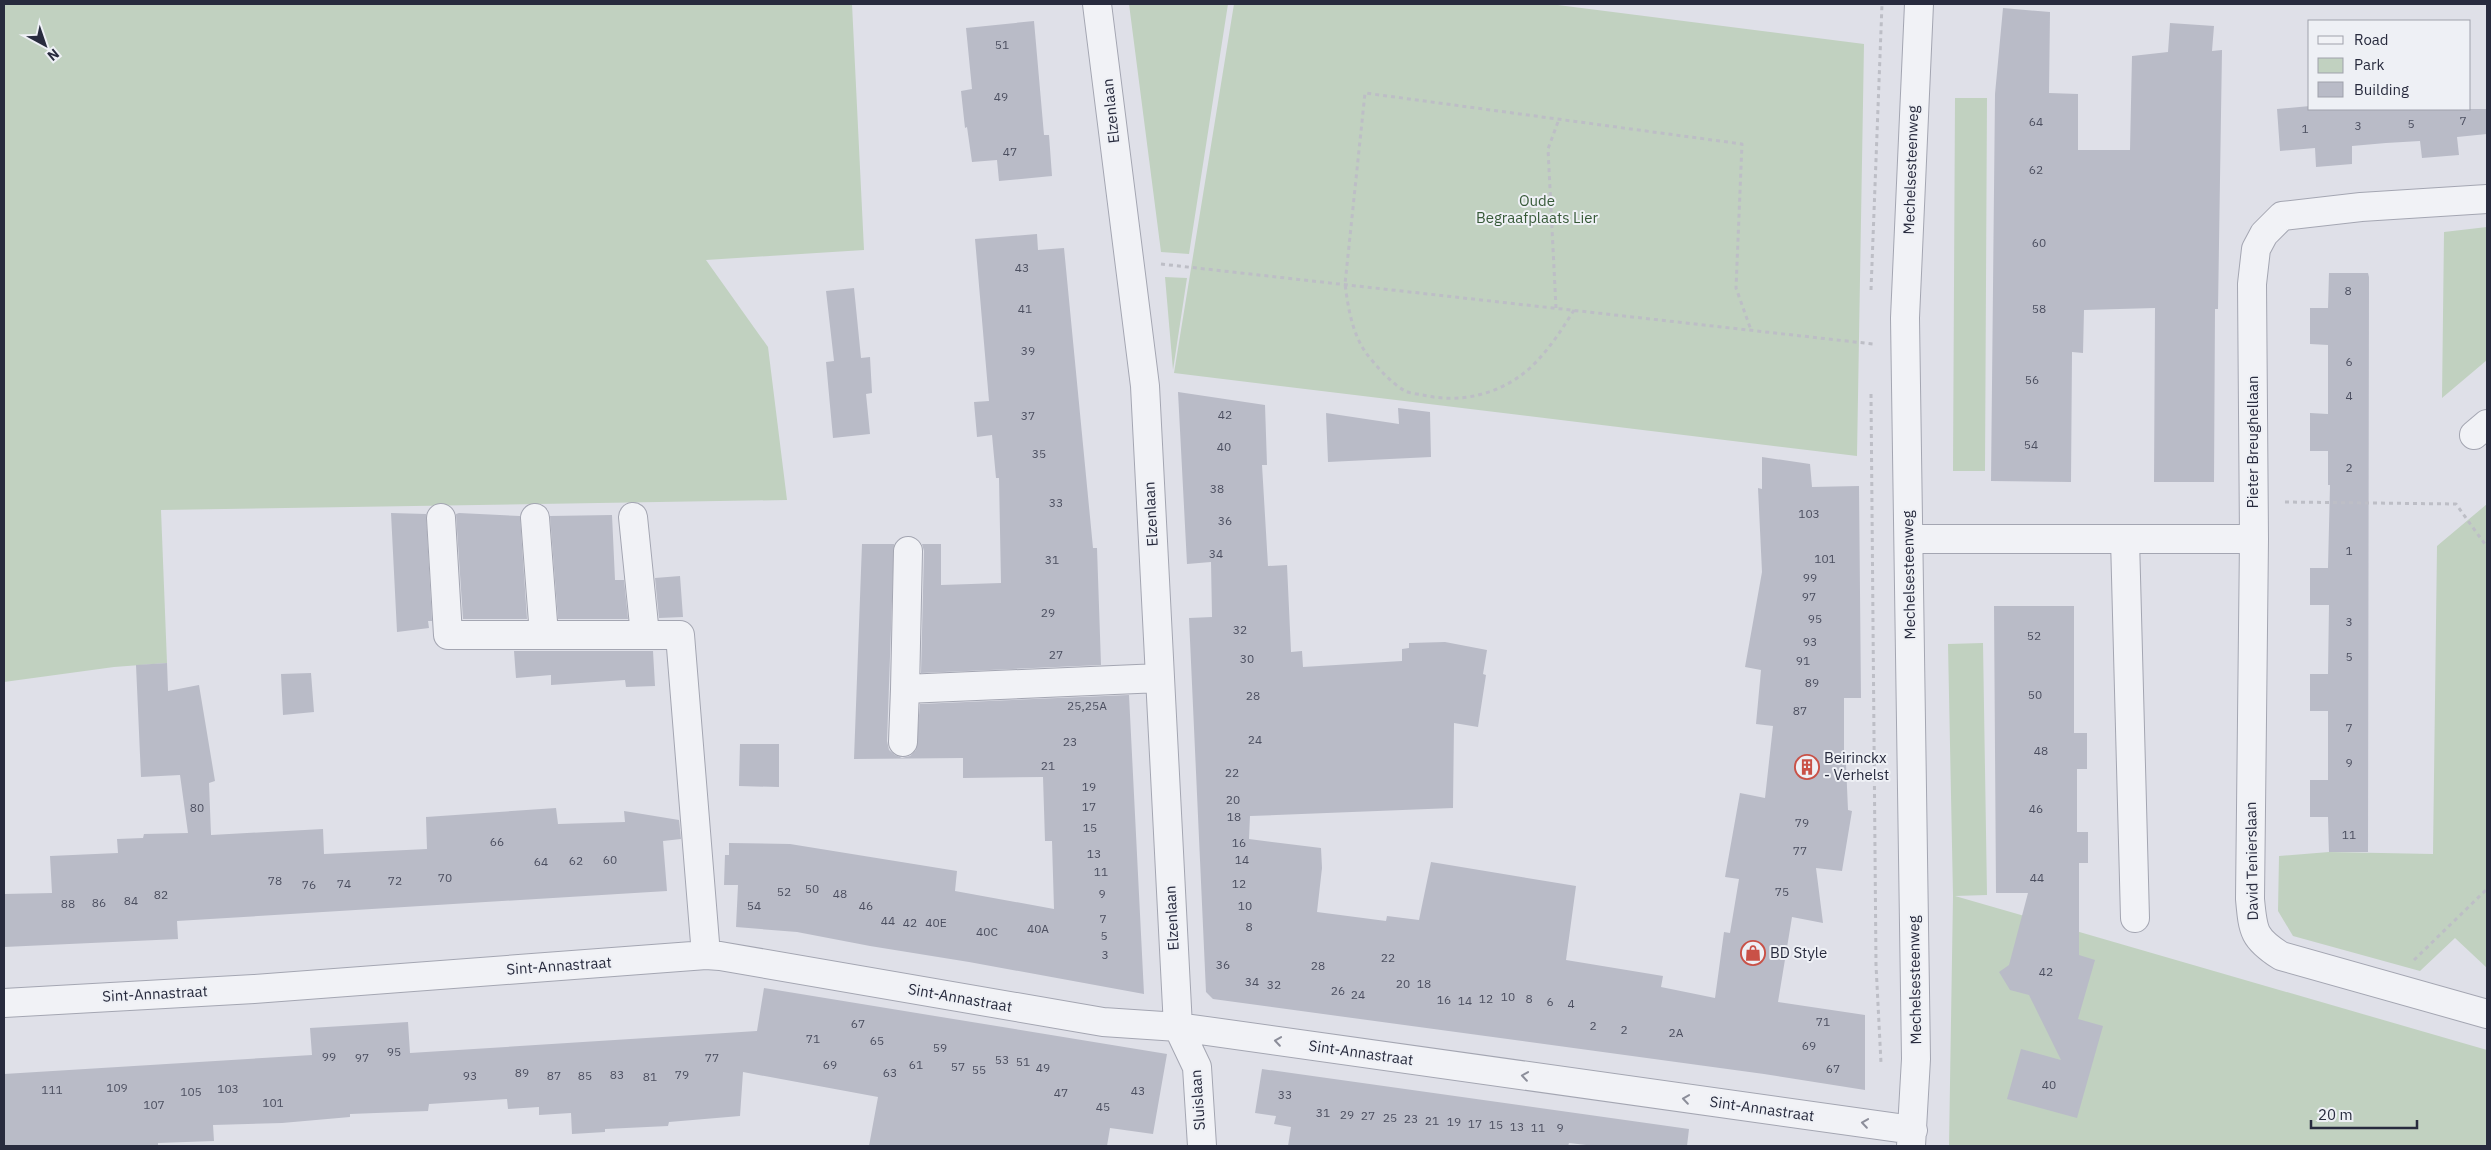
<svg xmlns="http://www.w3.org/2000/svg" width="2491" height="1150" viewBox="0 0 2491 1150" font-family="'IBM Plex Sans',sans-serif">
  <rect width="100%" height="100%" fill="#dfe0e8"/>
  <!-- green -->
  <path fill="#c1d1c0" d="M4 4H852L864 250 706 260 768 347 787 500 161 510 167 663 114 667 4 682Z
    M1129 4H1228L1189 254 1161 252Z
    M1234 4H1550L1864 44 1857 456 1174 373Z
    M1955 98H1987L1985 471H1953Z
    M2487 227V360L2442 398 2444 232Z
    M1165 277 1187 278 1173 370Z
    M2487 504V968L2455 938 2420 971 2293 936 2278 911 2279 856 2329 852 2433 854 2437 546Z
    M1983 643 1987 895 1955 896 2487 1050V1146H1949L1953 896 1948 644Z"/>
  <!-- building -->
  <path fill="#b9bbc7" d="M2003 8 2050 12 2049 93 2078 94V150H2130L2132 56 2168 52 2170 23 2214 26 2212 51 2222 50 2218 309H2215L2214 482H2154L2155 308 2084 310 2083 353 2072 352 2071 482 1991 481 1995 94Z
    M1034 21 1044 135H1049L1052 176 999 181 997 160 972 162 967 127 965 128 961 91 972 89 966 28Z
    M2310 106V109H2487V134L2457 137 2459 155 2422 158 2420 141 2386 143 2352 146V164L2316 167 2315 148 2280 151 2277 109Z
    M1037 234 1038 250 1064 248 1093 548H1097L1101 665 921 673 924 551 922 544H941V585L1001 583 999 478H996L992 435 977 437 974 402 989 401 975 239Z
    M2329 273H2368L2369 277 2368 852H2329L2328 817H2310V780H2328V711H2310V674H2328L2329 605H2310V568H2328L2330 485H2328V451H2310V413L2328 414V345L2310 344V308H2328Z
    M854 288 861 358 870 357 872 393 866 394 870 434 833 438 826 362 834 361 826 291Z
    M1178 392 1265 405 1267 465H1262L1268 566 1287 565 1291 652 1302 651 1303 667 1402 661V649L1409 648V643L1445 642 1487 650 1483 674 1486 675 1478 727 1454 723 1453 808 1250 816 1249 839 1321 848 1322 868 1317 912 1386 921 1387 916 1419 920 1431 862 1576 886 1566 960 1663 976 1661 987 1715 998 1724 932 1730 933 1739 879 1725 877 1740 793 1765 798 1773 726 1756 724 1761 670 1745 667 1762 572 1758 488 1762 489V457L1810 464 1812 487 1859 486 1861 698H1844V764H1846L1848 810 1852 811 1842 871 1816 868 1823 923 1792 917 1778 1002 1865 1015V1090L1764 1074 1213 999 1206 992 1189 618 1212 617 1211 562 1187 564Z
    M1398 408 1430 412 1431 457 1328 462 1326 413 1399 424Z
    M391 513 426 514 432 621H428L429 628 397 632Z
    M459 513 520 516 527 619H463L456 514Z
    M612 515 615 580H624L628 619H558L550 516Z
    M862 544H894L887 741 889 750 895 755 902 758 910 756 916 750 920 704 1129 695 1144 994 969 962 870 946 797 932 736 927 738 885H724L725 855H729V843L790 844 957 871 955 891 1054 909 1052 841H1045L1043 777 963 778V758L854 759Z
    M680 576 683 617 659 618 655 578Z
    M1994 606H2074V733H2087V769H2077V832H2088V863H2079V955L2095 960 2078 1019 2103 1026 2077 1118 2007 1099 2021 1049 2061 1060 2029 995 2010 990 1999 972 2009 965 2028 893H1996Z
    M514 651H653L655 686 626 687 625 680 551 685V675L516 678Z
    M167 663 168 691 199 685 215 781 209 783 211 835 323 829 324 854 427 849 426 817 556 808 558 824 625 822 624 811 679 820 681 839 663 841 667 891 177 921 178 939 4 947V894L52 893 50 856 118 853 117 839 143 838 144 834 188 833 180 775 141 777 136 665Z
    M311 673 314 712 283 715 281 674Z
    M740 744H779V787L739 786Z
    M764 988 1167 1054 1153 1134 1110 1128 1107 1146H869L878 1097 743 1072 740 1116 669 1122 668 1126 605 1129V1132L572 1134 571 1113 539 1115V1107L508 1109 507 1099 429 1104 428 1111 350 1114V1117L282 1123 213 1125 214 1141 158 1143V1146H4V1074L312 1055 310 1028 376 1024 408 1022 410 1053 757 1031Z
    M1262 1069 1689 1129 1687 1146H1595L1569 1143 1568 1146H1288L1291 1127 1274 1124 1276 1116 1255 1113Z"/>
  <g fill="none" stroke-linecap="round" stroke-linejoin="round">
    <defs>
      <path id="minor" d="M1097 4 1145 386 1178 1027 1197 1067 1202 1146
        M2487 199 2361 207 2282 216 2264 234 2256 249 2252 284 2254 539 2250 899C2253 931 2253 938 2281 956L2487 1014
        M2474 435 2487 424
        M633 517 645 635
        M441 518 448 635H680L706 955
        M535 518 544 635
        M1909 539H2254
        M2125 539 2135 918
        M905 689 908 551
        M903 742 905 689 1160 678
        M4 1003 254 989 706 955 720 956 1103 1022 1178 1027 1913 1130
        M1911 1146 1916 1059 1905 318 1919 4"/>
    </defs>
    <!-- minor casing -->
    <use href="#minor" stroke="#a4a6b2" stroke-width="30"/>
    <!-- path -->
    <path stroke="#bdbec6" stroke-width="3" stroke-dasharray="4 4" stroke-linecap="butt" d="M1161 264 1873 344
      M1871 290 1882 4
      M1556 308 1548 149 1559 119
      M1574 310C1561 331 1548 351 1530 368 1501 394 1461 404 1423 395 1417 394 1409 393 1405 391 1391 383 1376 366 1366 353 1352 333 1348 307 1345 284L1365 93 1742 144 1736 288 1751 330
      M1871 394 1876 965 1881 1063
      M2285 502 2456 504 2487 547
      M2414 960 2487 889"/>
    <!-- minor -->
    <use href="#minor" stroke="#f1f2f6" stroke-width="28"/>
  </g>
  <!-- one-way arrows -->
  <defs><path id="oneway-chevron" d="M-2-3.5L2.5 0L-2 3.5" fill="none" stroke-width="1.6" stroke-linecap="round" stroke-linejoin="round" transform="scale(1.25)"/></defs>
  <g stroke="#8c8e9a">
    <use href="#oneway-chevron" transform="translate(1278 1041) rotate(-172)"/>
    <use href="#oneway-chevron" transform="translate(1525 1076) rotate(-172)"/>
    <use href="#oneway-chevron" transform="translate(1686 1099) rotate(-172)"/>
    <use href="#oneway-chevron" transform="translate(1865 1123) rotate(-172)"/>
  </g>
  <!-- icons -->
  <defs>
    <symbol id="building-ring" viewBox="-11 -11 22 22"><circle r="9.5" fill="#eef0f5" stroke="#c95147" stroke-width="1.5"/><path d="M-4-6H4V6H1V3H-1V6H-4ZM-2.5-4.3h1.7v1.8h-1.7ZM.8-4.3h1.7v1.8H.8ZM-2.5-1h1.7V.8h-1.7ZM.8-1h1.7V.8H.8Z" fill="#c95147"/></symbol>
    <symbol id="shop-ring" viewBox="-11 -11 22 22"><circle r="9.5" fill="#eef0f5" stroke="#c95147" stroke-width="1.5"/><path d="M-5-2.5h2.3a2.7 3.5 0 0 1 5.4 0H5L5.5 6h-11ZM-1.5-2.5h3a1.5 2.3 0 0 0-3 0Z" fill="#c95147"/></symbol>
  </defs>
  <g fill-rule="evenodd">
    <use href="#building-ring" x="1793" y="753" width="28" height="28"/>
    <use href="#shop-ring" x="1739" y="939" width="28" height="28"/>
  </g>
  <g text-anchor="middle" stroke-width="4" stroke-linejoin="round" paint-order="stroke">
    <!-- number labels -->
    <g font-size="12" fill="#4c4f60">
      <text x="1002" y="49">51</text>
      <text x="1001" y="101">49</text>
      <text x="2463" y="125">7</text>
      <text x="2036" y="126">64</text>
      <text x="2411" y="128">5</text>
      <text x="2358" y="130">3</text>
      <text x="2305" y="133">1</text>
      <text x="1010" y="156">47</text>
      <text x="2036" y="174">62</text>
      <text x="2039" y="247">60</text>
      <text x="1022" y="272">43</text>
      <text x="2348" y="295">8</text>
      <text x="1025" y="313">41</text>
      <text x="2039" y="313">58</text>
      <text x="1028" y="355">39</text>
      <text x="2349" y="366">6</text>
      <text x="2032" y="384">56</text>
      <text x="2349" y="400">4</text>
      <text x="1225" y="419">42</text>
      <text x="1028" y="420">37</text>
      <text x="2031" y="449">54</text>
      <text x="1224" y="451">40</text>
      <text x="1039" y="458">35</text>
      <text x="2349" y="472">2</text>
      <text x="1217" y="493">38</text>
      <text x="1056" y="507">33</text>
      <text x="1809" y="518">103</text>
      <text x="1225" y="525">36</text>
      <text x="2349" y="555">1</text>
      <text x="1216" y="558">34</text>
      <text x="1825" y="563">101</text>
      <text x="1052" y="564">31</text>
      <text x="1810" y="582">99</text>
      <text x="1809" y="601">97</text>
      <text x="1048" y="617">29</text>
      <text x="1815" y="623">95</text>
      <text x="2349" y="626">3</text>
      <text x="1240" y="634">32</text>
      <text x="2034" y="640">52</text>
      <text x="1810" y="646">93</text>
      <text x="1056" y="659">27</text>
      <text x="2349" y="661">5</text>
      <text x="1247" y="663">30</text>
      <text x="1803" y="665">91</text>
      <text x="1812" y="687">89</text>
      <text x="2035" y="699">50</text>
      <text x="1253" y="700">28</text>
      <text x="1087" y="710">25,25A</text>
      <text x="1800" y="715">87</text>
      <text x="2349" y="732">7</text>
      <text x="1255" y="744">24</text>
      <text x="1070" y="746">23</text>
      <text x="2041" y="755">48</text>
      <text x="2349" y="767">9</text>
      <text x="1048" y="770">21</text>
      <text x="1232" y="777">22</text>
      <text x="1089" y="791">19</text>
      <text x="1233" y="804">20</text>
      <text x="1089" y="811">17</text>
      <text x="197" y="812">80</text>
      <text x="2036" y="813">46</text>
      <text x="1234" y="821">18</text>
      <text x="1802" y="827">79</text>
      <text x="1090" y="832">15</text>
      <text x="2349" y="839">11</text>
      <text x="497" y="846">66</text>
      <text x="1239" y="847">16</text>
      <text x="1800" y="855">77</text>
      <text x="1094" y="858">13</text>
      <text x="610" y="864">60</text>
      <text x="1242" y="864">14</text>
      <text x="576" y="865">62</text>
      <text x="541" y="866">64</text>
      <text x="1101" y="876">11</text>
      <text x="445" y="882">70</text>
      <text x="2037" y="882">44</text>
      <text x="275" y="885">78</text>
      <text x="395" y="885">72</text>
      <text x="344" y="888">74</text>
      <text x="1239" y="888">12</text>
      <text x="309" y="889">76</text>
      <text x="812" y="893">50</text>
      <text x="784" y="896">52</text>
      <text x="1782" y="896">75</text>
      <text x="840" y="898">48</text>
      <text x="1102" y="898">9</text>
      <text x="161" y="899">82</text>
      <text x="131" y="905">84</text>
      <text x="99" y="907">86</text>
      <text x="68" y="908">88</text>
      <text x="754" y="910">54</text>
      <text x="866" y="910">46</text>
      <text x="1245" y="910">10</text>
      <text x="1103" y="923">7</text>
      <text x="888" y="925">44</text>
      <text x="910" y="927">42</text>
      <text x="936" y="927">40E</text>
      <text x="1249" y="931">8</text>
      <text x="1038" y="933">40A</text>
      <text x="987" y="936">40C</text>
      <text x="1104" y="940">5</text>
      <text x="1105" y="959">3</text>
      <text x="1388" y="962">22</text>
      <text x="1223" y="969">36</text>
      <text x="1318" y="970">28</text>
      <text x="2046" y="976">42</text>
      <text x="1252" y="986">34</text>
      <text x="1403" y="988">20</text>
      <text x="1424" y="988">18</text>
      <text x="1274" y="989">32</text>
      <text x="1338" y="995">26</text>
      <text x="1358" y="999">24</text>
      <text x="1508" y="1001">10</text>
      <text x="1486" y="1003">12</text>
      <text x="1529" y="1003">8</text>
      <text x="1444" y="1004">16</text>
      <text x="1465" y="1005">14</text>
      <text x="1550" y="1006">6</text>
      <text x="1571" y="1008">4</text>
      <text x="1823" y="1026">71</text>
      <text x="858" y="1028">67</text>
      <text x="1593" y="1030">2</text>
      <text x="1624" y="1034">2</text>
      <text x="1676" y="1037">2A</text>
      <text x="813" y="1043">71</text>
      <text x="877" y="1045">65</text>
      <text x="1809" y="1050">69</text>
      <text x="940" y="1052">59</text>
      <text x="394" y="1056">95</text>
      <text x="329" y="1061">99</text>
      <text x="362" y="1062">97</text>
      <text x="712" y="1062">77</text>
      <text x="1002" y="1064">53</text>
      <text x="1023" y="1066">51</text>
      <text x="830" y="1069">69</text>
      <text x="916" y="1069">61</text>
      <text x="958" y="1071">57</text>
      <text x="1043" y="1072">49</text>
      <text x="1833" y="1073">67</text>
      <text x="979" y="1074">55</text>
      <text x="522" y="1077">89</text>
      <text x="890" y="1077">63</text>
      <text x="617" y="1079">83</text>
      <text x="682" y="1079">79</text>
      <text x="470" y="1080">93</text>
      <text x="554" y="1080">87</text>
      <text x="585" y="1080">85</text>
      <text x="650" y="1081">81</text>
      <text x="2049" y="1089">40</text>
      <text x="117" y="1092">109</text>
      <text x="228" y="1093">103</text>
      <text x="52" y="1094">111</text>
      <text x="1138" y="1095">43</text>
      <text x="191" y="1096">105</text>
      <text x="1061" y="1097">47</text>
      <text x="1285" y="1099">33</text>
      <text x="273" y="1107">101</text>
      <text x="154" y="1109">107</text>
      <text x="1103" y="1111">45</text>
      <text x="1323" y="1117">31</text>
      <text x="1347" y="1119">29</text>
      <text x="1368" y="1120">27</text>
      <text x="1390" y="1122">25</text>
      <text x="1411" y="1123">23</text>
      <text x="1432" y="1125">21</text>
      <text x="1454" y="1126">19</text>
      <text x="1475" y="1128">17</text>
      <text x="1496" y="1129">15</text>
      <text x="1517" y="1131">13</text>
      <text x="1538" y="1132">11</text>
      <text x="1560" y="1132">9</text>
    </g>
    <!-- street labels -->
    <g font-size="15" fill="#282b3e" stroke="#eef0f5">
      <text transform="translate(1111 111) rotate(-96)" y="5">Elzenlaan</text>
      <text transform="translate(1911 170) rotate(-88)" y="5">Mechelsesteenweg</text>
      <text transform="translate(2253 442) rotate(-90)" y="5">Pieter Breughellaan</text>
      <text transform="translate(1151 514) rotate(-93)" y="5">Elzenlaan</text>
      <text transform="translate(1909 575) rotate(-91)" y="5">Mechelsesteenweg</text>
      <text transform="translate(2252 861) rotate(-91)" y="5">David Tenierslaan</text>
      <text transform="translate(1172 918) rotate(-93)" y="5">Elzenlaan</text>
      <text transform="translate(559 966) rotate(-4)" y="5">Sint-Annastraat</text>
      <text transform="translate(1915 980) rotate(-91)" y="5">Mechelsesteenweg</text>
      <text transform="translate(155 994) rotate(-3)" y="5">Sint-Annastraat</text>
      <text transform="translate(960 998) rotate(10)" y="5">Sint-Annastraat</text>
      <text transform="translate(1361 1053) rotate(8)" y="5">Sint-Annastraat</text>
      <text transform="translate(1198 1100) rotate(-94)" y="5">Sluislaan</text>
      <text transform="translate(1762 1109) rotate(8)" y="5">Sint-Annastraat</text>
    </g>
    <!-- park labels -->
    <g font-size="15" fill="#365937" stroke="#eef0f5">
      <text x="1537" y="206">Oude<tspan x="1537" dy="17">Begraafplaats Lier</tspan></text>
    </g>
    <!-- poi labels -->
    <g font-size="15" fill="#282b3e" stroke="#eef0f5" text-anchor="start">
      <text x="1824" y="763">Beirinckx<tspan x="1824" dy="17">- Verhelst</tspan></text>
      <text x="1770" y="958">BD Style</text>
    </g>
  </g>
  <!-- border -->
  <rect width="2491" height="1150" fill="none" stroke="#282b3e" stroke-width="10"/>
  <!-- legend -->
  <rect x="2308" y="20" width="162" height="90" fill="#eef0f5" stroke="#9fa1ac"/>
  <rect x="2318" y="36" width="25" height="8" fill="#f1f2f6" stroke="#9fa1ac"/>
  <text x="2354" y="45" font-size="15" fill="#282b3e">Road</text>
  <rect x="2318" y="58" width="25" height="15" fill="#c1d1c0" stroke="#9fa1ac"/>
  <text x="2354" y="70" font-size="15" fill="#282b3e">Park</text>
  <rect x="2318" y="82" width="25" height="15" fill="#b9bbc7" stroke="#9fa1ac"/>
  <text x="2354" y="95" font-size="15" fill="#282b3e">Building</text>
  <!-- north arrow -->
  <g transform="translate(45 45) rotate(140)" stroke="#eef0f5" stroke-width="4" paint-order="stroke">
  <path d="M0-4L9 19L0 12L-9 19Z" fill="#282b3e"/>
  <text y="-8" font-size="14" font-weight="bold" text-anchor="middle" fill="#282b3e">N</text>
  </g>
  <!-- scale -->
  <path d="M2311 1120v8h106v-8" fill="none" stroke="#282b3e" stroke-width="2.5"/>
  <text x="2318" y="1120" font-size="15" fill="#282b3e" stroke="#eef0f5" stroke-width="4" paint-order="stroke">20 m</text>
</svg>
